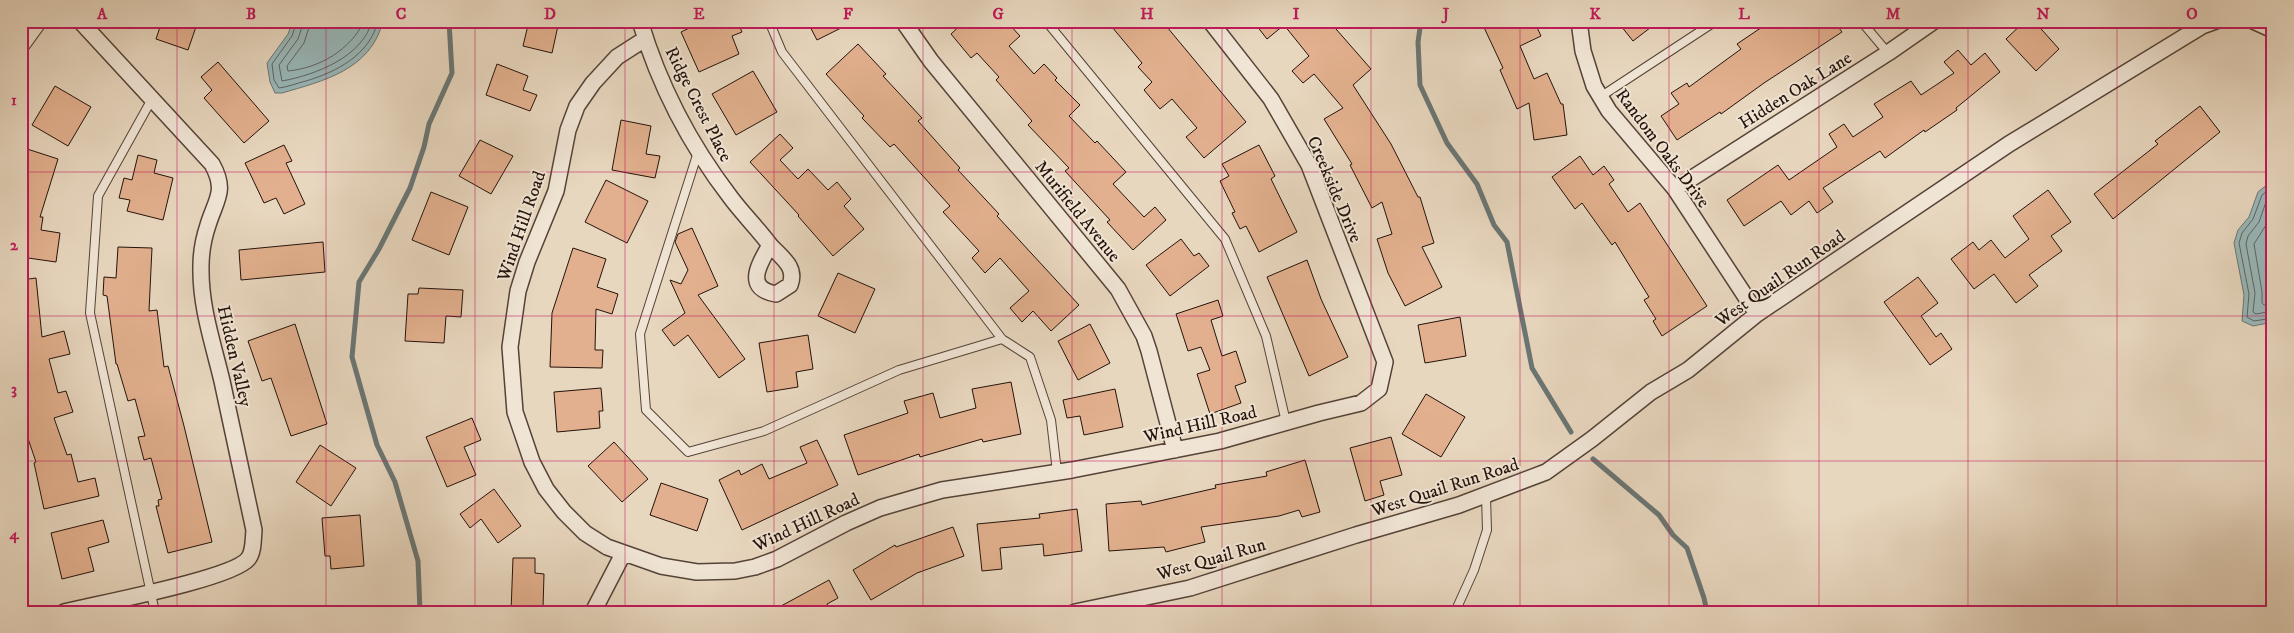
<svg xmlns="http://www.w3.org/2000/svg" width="2294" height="633" viewBox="0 0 2294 633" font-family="'IM FELL DW Pica',serif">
  <rect width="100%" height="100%" fill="#e8d7bf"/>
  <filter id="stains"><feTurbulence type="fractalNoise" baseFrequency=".004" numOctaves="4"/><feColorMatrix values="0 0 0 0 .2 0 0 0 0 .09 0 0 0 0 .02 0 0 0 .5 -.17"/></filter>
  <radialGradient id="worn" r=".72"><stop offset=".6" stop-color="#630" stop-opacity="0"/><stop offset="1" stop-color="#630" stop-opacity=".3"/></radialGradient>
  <!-- water -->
  <path fill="#99b8ba" stroke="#6a7674" d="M293 21H383C371 70 323 81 282 93H275L270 82 267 63 288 34Z
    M2268 184 2273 187V322L2253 326 2242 321 2244 295 2234 243 2238 230 2249 217 2258 192Z"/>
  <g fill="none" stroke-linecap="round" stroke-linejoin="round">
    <!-- shore -->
    <path stroke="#5e6562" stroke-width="1" d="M297 21 292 36 272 64 274 80 279 88C288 87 297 83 306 81 336 72 370 55 378 21
      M304 21 298 39 279 65 282 81C315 75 363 57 372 21
      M311 21 304 43 287 66 288 71C319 68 351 50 364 21
      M2273 191H2267L2262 195 2253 219 2242 233 2239 243 2249 294 2247 317 2254 321 2273 318
      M2273 198 2267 199 2259 222 2248 236 2246 244 2255 293 2253 312 2256 314 2273 311
      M2273 206 2266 225 2254 244 2262 292V303L2264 305 2273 304"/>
    <!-- stream -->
    <path stroke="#6a7674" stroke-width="5" d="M1421 21 1418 42 1420 85 1447 143 1477 184 1494 225 1507 242 1532 368 1571 432
      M1593 459 1659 515 1673 535 1687 548 1704 598 1707 612
      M420 612 418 561 395 482 377 445 352 357 359 282 379 249 410 188 424 147 429 124 452 73 449 21"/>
  </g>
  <!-- building -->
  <path fill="#e2b08e" stroke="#24120b" d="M162 21H198L188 50 156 39Z
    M529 21H559L552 53 523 46Z
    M704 21H737L742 32 732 36 739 54 699 72 681 32Z
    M807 21H855L817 40Z
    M965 21H993L1000 29 1008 23 1020 36 1009 46 1034 74 1044 64 1057 78 1055 80 1080 105 1069 116 1095 143 1097 141 1126 172 1113 184 1144 217 1155 207 1166 220 1133 250 1107 222 1110 220 1065 171 1069 168 1028 125 1032 121 996 80 999 77 977 53 971 58 951 34Z
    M1107 21H1162L1246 122 1204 158 1186 137 1197 128 1172 99 1160 109 1144 90 1152 82 1138 67 1142 63Z
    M1253 21H1329L1371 69 1353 85 1391 144 1418 197H1420L1434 243 1422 247 1442 287 1405 306 1388 273 1377 239 1392 234 1382 202 1372 208 1350 165 1352 164 1324 119 1343 108 1314 74 1303 83 1292 71 1309 56 1284 25 1267 39Z
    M1481 21H1517L1519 26 1528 21H1534L1541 36 1520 46 1534 79 1547 73 1561 104H1563L1567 135 1534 140 1529 103 1517 109 1500 70 1503 68Z
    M1617 21H1659L1633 41Z
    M1771 21H1834L1842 32 1764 83 1721 114 1720 112 1677 140 1661 116 1679 104 1671 93 1687 83 1689 87 1741 49 1737 44Z
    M2025 21H2034L2059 49 2036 71 2006 39Z
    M858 44 886 74 883 76 922 118 918 121 960 168 958 170 999 214 997 216 1079 305 1051 331 1033 311 1022 322 1010 308 1029 291 1000 258 985 273 972 258 979 251 943 212 950 206 894 144 890 147 862 118 864 116 826 74Z
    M1958 50 1971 65 1985 53 2000 72 1956 108 1957 110 1925 132 1924 130 1885 158 1880 151 1823 188 1833 202 1817 213 1809 201 1791 215 1781 201 1744 226 1727 200 1778 165 1789 180 1837 147 1829 134 1844 124 1853 137 1883 117 1874 104 1911 81 1921 95 1954 73 1944 62Z
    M218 62 269 121 244 143 204 98 212 90 201 77Z
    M497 64 528 76 523 90 537 95 530 111 486 95Z
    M753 71 777 112 736 135 712 94Z
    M55 86 91 107 68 146 32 125Z
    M2200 106 2220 132 2113 219 2094 194 2158 144 2155 141Z
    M621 120 651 126 646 154 660 156 655 178 612 170Z
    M780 134 793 148 780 160 798 179 808 169 828 190 837 182 851 199 844 206 864 229 833 256 798 216 799 215 750 162Z
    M480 140 513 156 491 194 459 176Z
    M284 145 292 161 286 163 305 204 284 214 276 198 264 203 245 163Z
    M1259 145 1275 176 1271 179 1297 232 1259 252 1246 226 1240 229 1232 213 1235 212 1220 181 1229 176 1222 164Z
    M21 147 58 159 40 217H43L41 230 60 233 56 262 21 257Z
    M138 155 157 160 154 173 173 178 163 220 127 211 130 200 119 198 124 178 132 180Z
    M1580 156 1593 175 1604 166 1614 180 1609 184 1628 212 1640 203 1707 306 1662 336 1653 321 1656 319 1644 300 1649 297 1615 242 1612 245 1582 203 1575 209 1552 177Z
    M606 180 648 201 627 243 585 222Z
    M2048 190 2071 222 2051 236 2062 251 2029 275 2038 286 2016 303 1994 274 1974 289 1951 259 1973 242 1979 250 1991 240 2005 258 2029 239 2013 216Z
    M431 192 468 207 449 255 412 240Z
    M692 228 718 286 698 295 745 359 719 378 688 335 674 346 662 330 685 313 670 280 681 284 688 270 675 242 678 234Z
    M1181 239 1194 256 1199 253 1209 266 1170 296 1146 265Z
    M323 242 325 272 241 280 239 250Z
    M118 247 152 248 149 311 157 310 164 367 168 366 184 426 212 542 168 553 156 506H159L158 500 162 499 151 458 144 460 138 437 145 436 135 399 128 401 117 364H116L107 296 103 295 104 277 116 278Z
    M573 248 606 259 597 287 618 294 612 314 596 309 595 350H603L602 368 550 367 552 313Z
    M1307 260 1321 299 1348 357 1309 376 1267 277Z
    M838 273 875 289 855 333 818 316Z
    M1918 277 1938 303 1921 316 1936 337 1941 333 1952 349 1930 365 1884 302Z
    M36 278 42 337 64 331 70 354 49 359 58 393 66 391 73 412 54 418 67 455 71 454 78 482 95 478 99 496 44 509 34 463 36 462 21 418V280Z
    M419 288 463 290 461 317 446 316 444 343 405 341 408 294H418Z
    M1218 300 1223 316 1211 320 1222 356 1236 351 1246 382 1235 386 1241 403 1210 414 1197 374 1210 370 1201 347 1188 351 1176 314Z
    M1460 317 1466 356 1425 363 1418 325Z
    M295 324 327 424 291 436 271 378 262 381 248 341Z
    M1090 324 1110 363 1078 380 1058 341Z
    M808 335 813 369 796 372 798 387 767 392 759 343Z
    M1011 382 1021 434 983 442 982 439 920 457 919 454 858 475 844 435 908 413 904 401 933 393 940 418 976 408 972 389Z
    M601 388 603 411H599L600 428 557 432 554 392Z
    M1115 389 1123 427 1084 435 1080 416 1067 418 1063 400Z
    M1426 394 1465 417 1441 457 1402 434Z
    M472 418 481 440 464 447 476 475 447 487 426 437Z
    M1391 437 1402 475 1380 481 1384 495 1365 501 1350 448Z
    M817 440 838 485 742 530 719 480 739 470 741 475 762 464 769 479 807 463 800 447Z
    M614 442 648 479 622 502 588 466Z
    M320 445 356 468 331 506 296 482Z
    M1305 460 1320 512 1302 517 1299 510 1279 516 1201 527 1205 542 1166 552 1164 547 1109 551 1106 504 1141 501 1142 505 1216 488 1215 485 1267 476 1266 472Z
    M661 483 708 499 697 531 650 515Z
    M494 489 521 526 498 543 481 519 470 528 460 514Z
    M1077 509 1082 551 1044 556 1043 544 1000 548 1002 569 982 571 977 524 1040 518 1039 514Z
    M360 515 364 566 331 569 330 556H325L322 518Z
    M103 520 109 542 88 548 94 571 62 579 51 533Z
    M953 527 964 556 917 573 871 600 853 570 895 545 896 547Z
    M513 558H535V573L544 574 543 608 537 607 536 612H511Z
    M829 580 838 598 827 604 831 612H770Z"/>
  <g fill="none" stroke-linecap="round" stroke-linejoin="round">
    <defs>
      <path id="service" d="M769 21 782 52 1002 339
        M1046 21 1225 239 1266 336 1286 422
        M1861 21 1888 53
        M1600 97 1716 21
        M152 99 98 196 90 313 155 612
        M698 152 640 334 646 410 688 452 764 431 899 370 1002 339 1030 357 1051 420 1057 472
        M1455 612 1474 570 1487 530 1486 496"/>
      <path id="minor" d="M640 21C659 85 691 146 731 198 743 214 758 229 770 245
        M903 21 931 61 1118 289 1144 336 1149 351 1175 450
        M1579 21 1583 51 1594 86 1609 111 1675 189 1757 314
        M2253 21 2273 30
        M645 39 617 57 593 83 577 106 568 130 556 191 527 262 518 291 510 347 515 412 532 462 546 489 564 512 585 533 607 547 661 566 697 572 735 571 755 567 777 559 846 523 880 508 942 490 1072 470 1220 441 1319 413 1361 403 1379 389 1385 362 1309 165 1271 99 1210 21
        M1675 189 1888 53 1934 21
        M770 245C782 258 797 267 790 285L776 294C743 288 760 263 770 245Z
        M64 612C96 604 232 579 248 559 254 552 253 539 254 530 243 480 233 431 222 381 213 343 200 306 201 266 201 252 204 237 208 225 216 199 227 191 212 164L80 21
        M593 612 623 554
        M1075 612 1190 588 1356 535 1459 505 1546 472 1592 439 1651 392 1688 370 1757 314 2009 144 2202 26 2216 21"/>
      <path id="tertiary" d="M21 43 37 21"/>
    </defs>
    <!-- service casing -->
    <use href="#service" stroke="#554338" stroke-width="10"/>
    <!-- minor casing -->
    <use href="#minor" stroke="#554338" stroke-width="18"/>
    <!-- tertiary casing -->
    <use href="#tertiary" stroke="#554338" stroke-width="21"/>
    <!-- service -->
    <use href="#service" stroke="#f0e5d5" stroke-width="8"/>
    <!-- minor -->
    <use href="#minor" stroke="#f0e5d5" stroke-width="15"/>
    <!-- tertiary -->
    <use href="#tertiary" stroke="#f0e5d5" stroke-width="19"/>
  </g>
  <!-- grid -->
  <path fill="none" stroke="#c2185b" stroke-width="1" stroke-opacity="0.55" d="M177 21V612M326 21V612M475 21V612M625 21V612M774 21V612M923 21V612M1072 21V612M1222 21V612M1371 21V612M1520 21V612M1669 21V612M1819 21V612M1968 21V612M2117 21V612M21 172H2273M21 316H2273M21 461H2273"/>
  <g text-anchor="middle" stroke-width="4" stroke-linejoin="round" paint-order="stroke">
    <!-- street labels -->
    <g font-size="18" fill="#24120b" stroke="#f0e5d5">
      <text transform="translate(1795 90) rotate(-32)" y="6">Hidden Oak Lane</text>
      <text transform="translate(699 104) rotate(63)" y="6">Ridge Crest Place</text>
      <text transform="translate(1663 148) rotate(53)" y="6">Random Oaks Drive</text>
      <text transform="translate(1335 189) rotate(67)" y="6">Creekside Drive</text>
      <text transform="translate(1078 211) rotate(51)" y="6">Murifield Avenue</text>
      <text transform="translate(521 226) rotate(-71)" y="6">Wind Hill Road</text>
      <text transform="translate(1780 278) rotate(-35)" y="6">West Quail Run Road</text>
      <text transform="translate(235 356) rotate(77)" y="6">Hidden Valley</text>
      <text transform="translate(1200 424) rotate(-13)" y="6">Wind Hill Road</text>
      <text transform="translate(1445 487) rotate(-18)" y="6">West Quail Run Road</text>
      <text transform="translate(806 522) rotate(-25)" y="6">Wind Hill Road</text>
      <text transform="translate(1211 559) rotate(-16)" y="6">West Quail Run</text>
    </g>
  </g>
  <!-- margin -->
  <rect width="2294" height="633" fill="none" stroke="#e8d7bf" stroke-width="55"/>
  <rect x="28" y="28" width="2238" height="578" fill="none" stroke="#c2185b" stroke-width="2"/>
  <g font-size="16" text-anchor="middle" font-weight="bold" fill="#c2185b">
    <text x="102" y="19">A</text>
    <text x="251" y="19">B</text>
    <text x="401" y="19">C</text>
    <text x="550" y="19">D</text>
    <text x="699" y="19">E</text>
    <text x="848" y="19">F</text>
    <text x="998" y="19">G</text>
    <text x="1147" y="19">H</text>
    <text x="1296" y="19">I</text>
    <text x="1446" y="19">J</text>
    <text x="1595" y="19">K</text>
    <text x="1744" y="19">L</text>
    <text x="1893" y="19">M</text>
    <text x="2043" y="19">N</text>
    <text x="2192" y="19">O</text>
    <text x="14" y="105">1</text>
    <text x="14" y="250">2</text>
    <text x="14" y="394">3</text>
    <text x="14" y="539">4</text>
  </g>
  <rect width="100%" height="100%" filter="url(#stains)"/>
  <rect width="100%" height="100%" fill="url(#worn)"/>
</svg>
